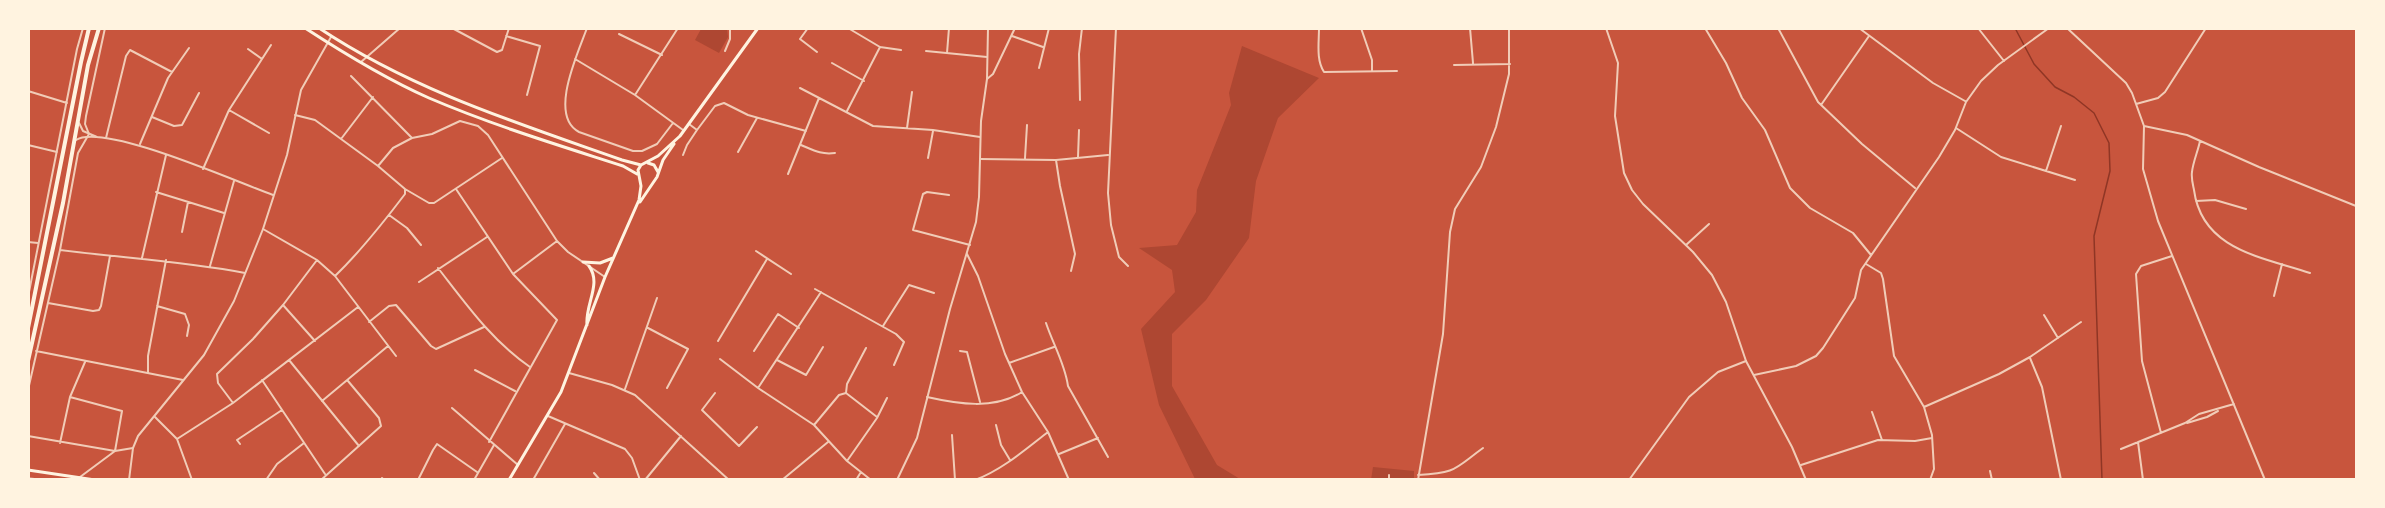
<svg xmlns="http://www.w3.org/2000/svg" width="2385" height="508" viewBox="0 0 2385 508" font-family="Georgia,serif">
  <rect width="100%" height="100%" fill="#c8553d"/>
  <!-- green -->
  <path fill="#ae4732" d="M701 29H727L728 37 719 53 695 40Z
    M1242 46 1319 78 1278 118 1256 181 1249 238 1206 300 1172 334V386L1217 465 1240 479H1195L1159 405 1141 329 1175 292 1172 270 1139 248 1177 245 1196 212 1197 190 1231 105 1229 93Z
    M1373 467 1414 471V479L1371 480Z"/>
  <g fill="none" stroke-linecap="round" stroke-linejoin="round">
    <!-- stream -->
    <path stroke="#8f3625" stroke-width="1.5" d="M2015 28 2034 64 2055 87 2074 97 2094 113 2109 143 2110 171 2094 236 2102 480"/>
    <!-- minor -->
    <path stroke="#f1ccb7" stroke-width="2" d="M452 28 497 52 502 50 509 28
      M587 28C578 53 548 116 579 132L633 151H642L657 144 673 123
      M808 28 800 39 817 52
      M848 28 880 47 901 50
      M1116 28 1108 193 1111 225 1119 257 1128 266
      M1319 28C1319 43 1316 60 1324 72L1397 71
      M1361 28 1372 60V71
      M1470 28 1473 63
      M1705 28 1726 63 1742 98 1765 130 1790 188 1810 208 1853 233 1871 255
      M1778 28 1818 102 1862 144 1915 188
      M1859 28 1933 83 1965 101
      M1978 28 2004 61
      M2067 28 2126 83 2132 93 2144 126 2143 169 2158 221 2265 480
      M619 34 662 55
      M506 36 540 46 527 95
      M1012 36 1043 47
      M248 49 262 59
      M725 51 730 39V28
      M926 51 987 57
      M947 53 949 28
      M575 59 635 95 683 130
      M832 63 864 81
      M1454 65 1510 64
      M1039 68 1049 28
      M351 76 412 138
      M987 79 993 74 1015 28
      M800 88 873 126 933 130 980 137
      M28 91 67 103
      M635 95 678 28
      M1080 100 1079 54 1082 28
      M2136 104 2158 98 2165 92 2206 28
      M1821 105 1869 36
      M229 110 269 133
      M847 111 880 47
      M295 115 315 120 378 166 405 189V194C383 223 361 251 335 276
      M152 117 174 126 182 125 199 93
      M689 124 697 130 715 106 724 103 748 115 806 131
      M2144 126 2187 135 2259 167 2356 206
      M907 128 912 92
      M1956 128 2001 157 2075 180
      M106 138 126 56 130 50 172 72
      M341 139 373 97
      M2200 141C2198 151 2193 162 2192 172 2191 178 2193 185 2194 190 2202 250 2262 257 2310 273
      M140 144 168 78 189 48
      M28 145 57 152
      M801 145C813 150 821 155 835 153
      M738 152 757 118
      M683 155 687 145 697 130
      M1078 157 1079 130
      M928 158 933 131
      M1025 158 1027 125
      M980 159 1056 160 1108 155
      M1056 160 1060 186 1075 254 1071 271
      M378 166 393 148 412 138 432 134 460 121 478 126 488 135 557 241 568 252 605 277
      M203 169 229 110 271 45
      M2046 171 2061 126
      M788 174 819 98
      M405 189 429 203H434L502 158
      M456 189 513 274 557 320 489 442
      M156 192 224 213
      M949 195 927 192 923 194 913 230 970 245
      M2196 201 2215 200 2246 209
      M389 215 407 228 421 245
      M263 229 317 260 335 276 396 356
      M182 232 188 202
      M28 242 38 243
      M1686 245 1709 224
      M60 250C122 258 183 261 245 273
      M756 251 791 274
      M967 254 978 276 1005 354 1022 392 1048 432 1069 480
      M142 258 166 155
      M1866 264 1881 273 1883 279 1894 356 1924 407 1932 435 1934 469 1930 480
      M210 266 234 181
      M438 268C466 304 492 341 530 367
      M513 274 557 241
      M419 282 487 237
      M815 289 896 334 904 342 894 365
      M821 292 758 388 814 425 847 461 871 480
      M2274 296 2282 264
      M28 297 77 49 83 28
      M48 303 93 311 99 310 101 306 110 256
      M283 305 315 341
      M157 306 185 314 189 325 187 336
      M2044 315 2058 338
      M369 322 389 306 396 305 431 346 436 349 484 327
      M1046 323C1053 344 1065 364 1068 386L1108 457
      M883 326 909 285 934 293
      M648 328 688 349 667 388
      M718 341 767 259
      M36 351 183 380
      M754 351 778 314 799 328
      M960 351 967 352 980 402
      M2030 358 2042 387 2061 480
      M720 359 758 388
      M289 360 359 446
      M777 360 806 375 823 347
      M1009 363 1054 347
      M475 370 515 391
      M148 372V356L166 260
      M569 373 612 385 635 395 729 480
      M1754 375 1796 366 1816 356 1823 348 1855 298 1861 270 1939 157 1955 130 1966 102 1981 81 1998 65 2049 28
      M262 380 325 474
      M625 389 657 298
      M28 390 60 250 78 153 89 134 85 124 86 116 105 28
      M715 393 702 410 739 446 757 427
      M846 393 847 384 866 348
      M846 393 877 417
      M70 397 122 411 115 451
      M927 397C958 404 994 410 1022 392
      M322 401 388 346
      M233 403 218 383 217 374 253 339 283 305 317 260
      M1924 407 1999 374 2030 357 2081 322
      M452 408 518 465
      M1872 412 1882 440
      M548 416 625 449 632 458 640 480
      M155 417 177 439 192 480
      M2187 423 2207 417 2218 411
      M814 425 839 395 846 393
      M996 425 1001 445 1010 460
      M2161 433 2142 361 2136 274 2141 266 2172 256
      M952 435 955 480
      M28 436 115 451 133 448
      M177 439 233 403 358 307
      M2138 442 2143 480
      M60 443 70 397 85 362
      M240 444 237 440 282 410
      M2121 449 2185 423 2199 414 2234 404
      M1059 454 1098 438
      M847 461 877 418 887 398
      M1801 465 1878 440 1915 441 1932 438
      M1990 471 1992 480
      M594 473 600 480
      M1418 475C1457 473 1454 469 1483 448
      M382 478 384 480
      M76 480 115 451
      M266 480 277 464 304 443
      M321 480 381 426 379 418 348 381
      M418 480 433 450 437 444 477 472
      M474 480 494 445
      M533 480 565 424
      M645 480 681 436
      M782 480 828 442
      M856 480 861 472
      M975 480C1002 470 1026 449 1048 432
      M1389 480V475
      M1418 480 1443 334 1450 232 1455 209 1481 167 1496 127 1509 74V28
      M1629 480 1689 397 1718 372 1746 361"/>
    <!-- tertiary -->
    <path stroke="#f1ccb7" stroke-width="2" d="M1606 28 1618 63 1615 116 1624 173 1632 190 1643 204 1693 252 1712 275 1726 302 1746 361 1792 447 1806 480
      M361 62 400 28
      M79 123 83 131 97 137
      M76 140C103 122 239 183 273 195
      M129 480 133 448 138 436 204 355 234 301 263 229 287 155 301 90 331 37
      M897 480 917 438 950 309 976 222 979 197 981 121 987 79 988 28"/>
    <!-- secondary -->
    <path stroke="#fff3e0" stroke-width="3" d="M305 28C345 54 386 79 429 98 492 125 558 145 623 166L637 174
      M319 28C412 90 517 123 622 160L641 165
      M680 136 758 28
      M648 163 654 165 658 172
      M640 202 657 177 663 160 674 144
      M583 262 600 263 613 258
      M587 325C585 304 602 284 589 266
      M28 470 95 480
      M28 479 41 480
      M509 480 561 392 605 277 639 200 641 186 638 170 641 165 658 156 680 136"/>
    <!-- trunk -->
    <path stroke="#fff3e0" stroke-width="4" d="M28 328 81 62 89 28
      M28 361 63 203 88 65 99 28"/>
  </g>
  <!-- border -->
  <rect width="2385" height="508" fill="none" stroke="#fff3e0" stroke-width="60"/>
</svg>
